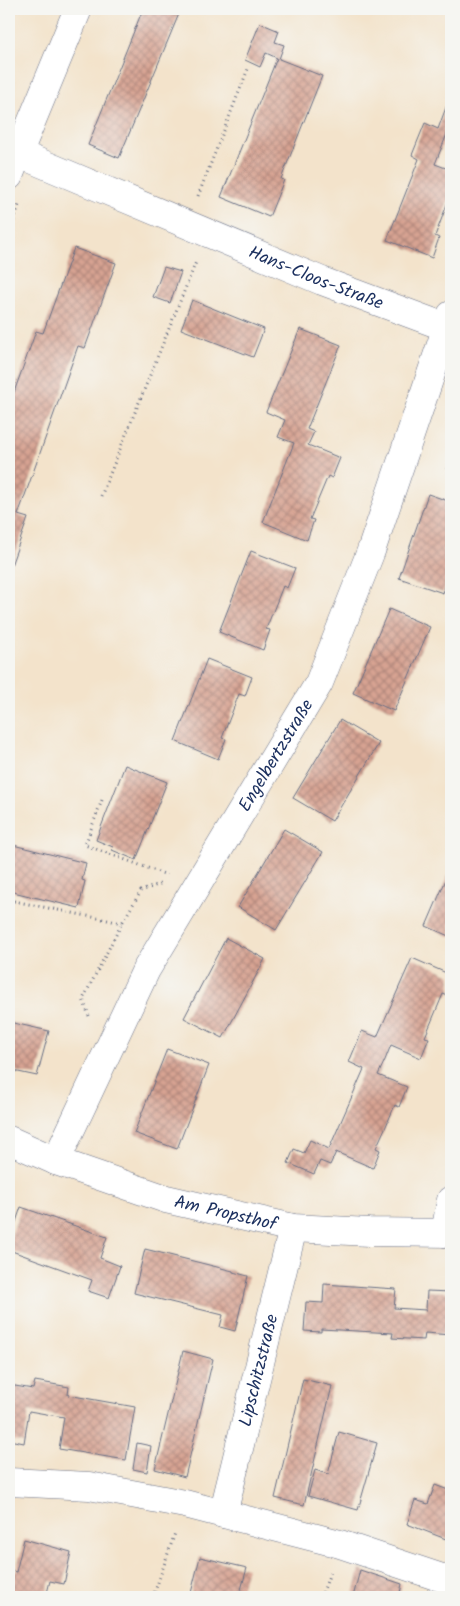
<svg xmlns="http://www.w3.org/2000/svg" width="460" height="1606" viewBox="0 0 460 1606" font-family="Kalam,sans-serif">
  <defs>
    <pattern id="building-cross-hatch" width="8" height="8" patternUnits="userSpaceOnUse" patternTransform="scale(1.25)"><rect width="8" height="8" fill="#d7a392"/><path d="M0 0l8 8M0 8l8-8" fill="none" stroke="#ae857a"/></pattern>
  </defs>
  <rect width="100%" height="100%" fill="#f6f6f2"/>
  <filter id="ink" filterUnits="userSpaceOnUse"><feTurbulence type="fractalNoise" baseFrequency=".02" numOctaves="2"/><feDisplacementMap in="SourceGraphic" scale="10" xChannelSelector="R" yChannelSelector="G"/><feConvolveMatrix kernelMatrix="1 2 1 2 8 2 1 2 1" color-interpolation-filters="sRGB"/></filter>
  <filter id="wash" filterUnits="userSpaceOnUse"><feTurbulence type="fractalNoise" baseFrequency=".0096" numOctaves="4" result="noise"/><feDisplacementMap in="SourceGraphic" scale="20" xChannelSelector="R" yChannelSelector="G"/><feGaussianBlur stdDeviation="1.12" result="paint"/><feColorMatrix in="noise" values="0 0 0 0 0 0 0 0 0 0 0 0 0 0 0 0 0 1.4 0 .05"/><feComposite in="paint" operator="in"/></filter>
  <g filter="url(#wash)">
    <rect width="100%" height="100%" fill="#f3e3cb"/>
    <g id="blocks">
      <!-- building -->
      <path fill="url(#building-cross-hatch)" d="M143 9H181L119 158 88 145Z
        M260 23 279 31 275 42 284 45 279 59 322 76 281 179 284 180 269 217 221 197 277 58 266 53 260 67 245 60Z
        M451 94V136L447 134 435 164 451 170V194L435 236 439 238 432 258 387 240 419 159 412 155 425 123 438 129Z
        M74 248 116 263 85 348 78 346 18 515 28 518 9 571V406L36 331 43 333Z
        M164 267 181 272 170 303 153 297Z
        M192 300 264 329 253 357 181 329Z
        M300 329 341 345 307 429 314 432 308 445 340 458 332 478 328 476 310 519 314 520 307 540 263 522 294 443 278 437 285 420 266 412Z
        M451 457V470L447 469Z
        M428 494 451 502V568L443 593 399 578Z
        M251 551 295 568 287 588 283 586 266 629 270 630 263 650 219 632Z
        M389 609 430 627 394 711 353 693Z
        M207 659 252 677 245 696 239 694 222 738 226 739 218 759 175 741Z
        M340 720 379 743 332 821 293 798Z
        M125 765 167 782 136 860 112 850 113 847 96 840Z
        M284 829 323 852 276 930 238 907Z
        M9 844 86 863 82 880 85 881 79 908 9 891Z
        M451 868V937L426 926Z
        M226 938 265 959 223 1038 184 1018Z
        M412 958 451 975V987L448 996 443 994 425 1037 429 1038 421 1058 391 1045 385 1060 378 1075 407 1087 399 1107 395 1105 386 1126 376 1148 380 1150 373 1168 336 1152 330 1165 320 1161 314 1174 288 1163 294 1149 304 1153 310 1140 329 1149 364 1069 349 1062 362 1031 377 1037Z
        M9 1022 49 1031 37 1076 9 1070Z
        M167 1049 209 1065 177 1149 134 1133Z
        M21 1207 107 1237 100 1258 120 1266 109 1298 88 1291 92 1280 9 1250V1242Z
        M145 1249 233 1271V1272L248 1276 235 1331 220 1327 223 1315 134 1293Z
        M324 1284 396 1289 394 1308 426 1310 427 1291 451 1292V1335L425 1333 424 1340 392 1338 393 1333 321 1329V1332L304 1331 306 1302 323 1303Z
        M183 1351 213 1359 185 1477 155 1469Z
        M303 1379 332 1386 304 1505 275 1498Z
        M35 1381 69 1387 68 1395 135 1407 126 1460 59 1449 64 1417 46 1414 29 1411 24 1443 9 1440V1385L33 1389Z
        M339 1432 377 1443 358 1510 308 1496 315 1470 328 1474Z
        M137 1443 151 1446 147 1472 133 1469Z
        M435 1485 451 1491V1541L407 1524 415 1500 428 1504Z
        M24 1539 71 1552 64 1584 50 1581 46 1597H9V1570L16 1572Z
        M200 1557 247 1568 239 1597H190Z
        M360 1570 402 1584 399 1597H353Z"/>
    </g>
  </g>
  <g filter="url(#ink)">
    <use href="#blocks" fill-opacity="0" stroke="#676e84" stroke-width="1"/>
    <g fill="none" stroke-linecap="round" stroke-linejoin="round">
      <defs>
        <g id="minor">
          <path id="s1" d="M17 153 322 281 451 329"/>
          <path d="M9 176 78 9"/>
          <path id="s2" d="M9 1140 56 1161 166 1199 293 1228 369 1232 451 1233"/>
          <path id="s3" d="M56 1161 146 970 319 683 371 551 451 315"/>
          <path d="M445 1233 451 1200"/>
          <path d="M9 1482 89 1486 185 1504 340 1544 451 1581"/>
          <path id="s4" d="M223 1514 293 1228"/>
        </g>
      </defs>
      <!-- minor casing -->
      <use href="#minor" stroke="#676e84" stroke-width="29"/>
      <!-- path -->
      <path stroke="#676e84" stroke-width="3" stroke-dasharray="1 4" stroke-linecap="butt" d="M198 196 248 69
        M9 235 19 205
        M101 496 196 262
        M102 800 85 845 167 875
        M9 900 122 923
        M89 1016 83 999 122 923 141 891 160 884
        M153 1597 175 1533
        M321 1597 330 1573"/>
      <!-- minor -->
      <use href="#minor" stroke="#fff" stroke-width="28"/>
    </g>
  </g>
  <g text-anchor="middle" stroke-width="4" stroke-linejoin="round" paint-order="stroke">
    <!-- street labels -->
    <g font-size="18" fill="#1b2f5e" stroke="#f6f6f2">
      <text dy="6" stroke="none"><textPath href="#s1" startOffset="324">Hans-Cloos-Straße</textPath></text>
      <text dy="6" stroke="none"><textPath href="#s3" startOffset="462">Engelbertzstraße</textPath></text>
      <text dy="6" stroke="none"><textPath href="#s2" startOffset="229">Am Propsthof</textPath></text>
      <text dy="6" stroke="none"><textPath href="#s4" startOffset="148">Lipschitzstraße</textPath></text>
    </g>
  </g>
  <!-- margin -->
  <rect width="460" height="1606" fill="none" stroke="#f6f6f2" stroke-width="30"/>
</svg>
